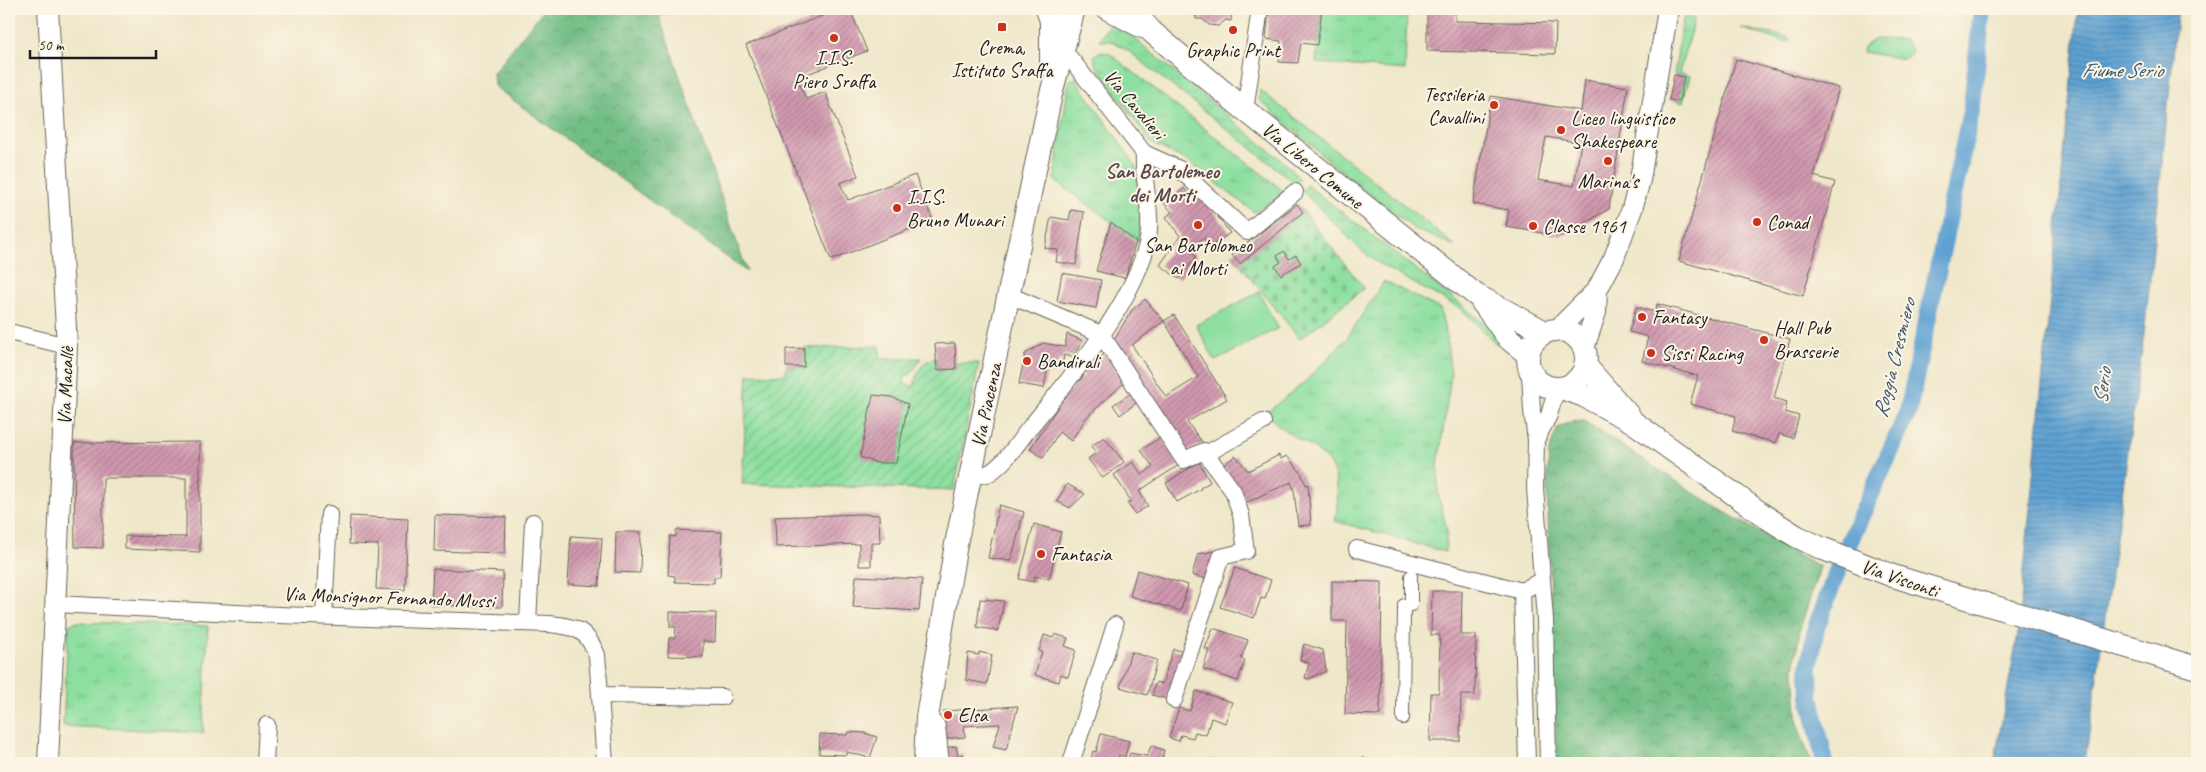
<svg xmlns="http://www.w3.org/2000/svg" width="2206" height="772" viewBox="0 0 2206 772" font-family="Caveat,sans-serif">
  <defs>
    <pattern id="grass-tufts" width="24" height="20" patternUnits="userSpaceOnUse" patternTransform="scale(1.25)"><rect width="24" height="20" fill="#8ddfa0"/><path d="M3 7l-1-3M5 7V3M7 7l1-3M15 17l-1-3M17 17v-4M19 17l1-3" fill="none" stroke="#79bf89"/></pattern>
    <pattern id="forest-crowns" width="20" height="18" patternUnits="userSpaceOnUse" patternTransform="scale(1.25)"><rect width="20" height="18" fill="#72be86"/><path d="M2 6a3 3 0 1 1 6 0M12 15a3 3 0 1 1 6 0" fill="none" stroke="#5d9a6d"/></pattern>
    <pattern id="cemetery-stones" width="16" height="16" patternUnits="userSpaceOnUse" patternTransform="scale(1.25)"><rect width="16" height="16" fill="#8ddfa0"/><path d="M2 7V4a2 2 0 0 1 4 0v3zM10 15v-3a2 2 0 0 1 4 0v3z" fill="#79bf89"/></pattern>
    <pattern id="garden-furrows" width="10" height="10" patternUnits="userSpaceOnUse" patternTransform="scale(1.25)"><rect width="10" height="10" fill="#8ddfa0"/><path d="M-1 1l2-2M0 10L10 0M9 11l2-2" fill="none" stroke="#79bf89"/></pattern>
    <pattern id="water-rules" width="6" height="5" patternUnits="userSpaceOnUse" patternTransform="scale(1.25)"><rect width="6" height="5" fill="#5ea1d2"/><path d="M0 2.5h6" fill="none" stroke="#4d82aa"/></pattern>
    <pattern id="building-hatch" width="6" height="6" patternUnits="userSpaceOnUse" patternTransform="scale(1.25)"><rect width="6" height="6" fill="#d199b0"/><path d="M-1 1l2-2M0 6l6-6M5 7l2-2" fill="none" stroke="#a97c8e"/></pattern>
  </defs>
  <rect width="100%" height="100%" fill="#fcf5e5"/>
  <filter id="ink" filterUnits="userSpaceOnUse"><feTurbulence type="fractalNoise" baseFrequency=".02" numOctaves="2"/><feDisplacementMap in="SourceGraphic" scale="10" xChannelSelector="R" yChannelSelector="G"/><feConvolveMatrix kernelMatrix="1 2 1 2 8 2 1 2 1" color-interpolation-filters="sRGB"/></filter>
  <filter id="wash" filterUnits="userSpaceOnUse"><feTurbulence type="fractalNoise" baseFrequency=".0096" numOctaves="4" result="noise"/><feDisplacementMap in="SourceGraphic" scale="20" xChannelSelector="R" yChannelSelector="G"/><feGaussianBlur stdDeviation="1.12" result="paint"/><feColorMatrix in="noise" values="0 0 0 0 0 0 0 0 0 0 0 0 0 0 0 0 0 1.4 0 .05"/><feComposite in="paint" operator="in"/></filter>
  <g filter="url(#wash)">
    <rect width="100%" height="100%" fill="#efe7c9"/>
    <!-- grass -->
    <path fill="url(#grass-tufts)" stroke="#547e5e" d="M1322 9H1407L1405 70 1316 63Z
      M1686 17 1694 19 1679 73 1690 76 1683 102H1679L1683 77 1674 75 1683 19Z
      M1112 20 1287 165 1300 179 1296 184 1126 49 1111 41H1099Z
      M1740 28 1787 37 1790 40 1785 42Z
      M1875 39 1904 40 1912 50 1909 56 1903 59 1863 52 1864 47Z
      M1099 52 1109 53 1285 192 1254 212 1188 161 1151 143 1096 65 1094 56Z
      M1075 78 1136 166 1141 219 1138 241 1054 180 1069 81Z
      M1260 90 1443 236 1455 246 1416 230 1357 185 1259 100Z
      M1307 185 1463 306 1502 339 1496 344 1461 309 1384 267 1363 252 1302 191Z
      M1384 281 1440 309 1446 335 1451 375 1438 465V494L1447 531 1445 552 1335 521C1339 500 1340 471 1322 455 1314 447 1302 442 1293 436 1282 428 1274 424 1267 412L1305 382 1347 338Z
      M75 622 208 626 203 733 63 726 68 632 69 625Z"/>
    <!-- forest -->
    <path fill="url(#forest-crowns)" stroke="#476d51" d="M544 9H680L659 16 747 272 494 86 493 73Z
      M1584 421 1716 507 1820 567 1800 629 1794 670 1798 725 1811 763H1557L1547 489 1549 451 1558 427 1571 422Z"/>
    <!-- cemetery -->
    <path fill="url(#cemetery-stones)" stroke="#547e5e" d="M1297 204 1364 288 1300 339 1232 255Z"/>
    <!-- garden -->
    <path fill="url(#garden-furrows)" stroke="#547e5e" fill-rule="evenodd" d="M880 346V359L921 358 910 375H905L904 384 914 386C917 374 921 360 936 358L937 370 956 369V363H979L954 490 742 484 748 374 785 375 786 367H803L804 348ZM873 396 892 397 908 404 896 463H877Z"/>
    <!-- pitch -->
    <path fill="#8ddfa0" stroke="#547e5e" d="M1259 292 1278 328 1215 361 1196 325Z"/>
    <!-- water -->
    <path fill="url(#water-rules)" stroke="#3d5e77" d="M2078 9H2178L2145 327 2085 763H1994L2018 633Z"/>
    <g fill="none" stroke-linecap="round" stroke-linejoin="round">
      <!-- canal -->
      <path stroke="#5ea1d2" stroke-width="18" d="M1825 763 1810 697 1809 667 1816 628 1842 558 1908 412 1972 106 1982 9"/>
    </g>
    <g id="blocks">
      <!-- building -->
      <path fill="url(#building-hatch)" fill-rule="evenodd" d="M840 9H850L867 51 797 78 806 99 825 92 858 176 840 183 848 200 915 175 933 220 831 260 746 45Z
        M1197 9H1232L1231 21 1226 20 1218 26 1209 25 1202 19H1196Z
        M1269 9H1322L1317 45 1301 43 1298 63 1279 62 1281 41 1266 39Z
        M1427 9H1455V21L1556 23 1555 54 1427 51Z
        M1736 59 1839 88 1814 176 1835 182 1803 296 1679 261Z
        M1674 75 1684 77 1679 102 1669 100Z
        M1585 80 1628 87 1609 209 1562 236 1506 227 1509 210 1473 204 1491 96 1581 111ZM1546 137 1581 143 1574 186 1538 180Z
        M1184 188 1189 194 1197 189 1230 233 1210 247 1203 238 1189 248 1196 257 1179 279 1160 265 1180 236 1166 217 1172 212 1164 203Z
        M1297 204 1303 212 1240 264 1232 255Z
        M1071 210 1084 212 1076 265 1056 262 1058 250 1045 248 1051 217 1069 220Z
        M1111 222 1136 242 1125 278 1096 271Z
        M1284 251 1289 259 1296 255 1301 263 1281 275 1275 266 1281 262 1277 256Z
        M1062 273 1101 280 1096 308 1057 301Z
        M1145 299 1164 321 1174 315 1227 399 1187 422 1203 443 1186 452 1114 339 1132 310ZM1164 321 1198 377 1166 397 1132 345Z
        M1657 304 1790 339 1774 398 1787 402 1785 412 1799 416 1793 438 1779 434 1776 443 1732 431 1736 416 1690 404 1698 376 1642 361 1648 337 1629 332 1636 307 1655 312Z
        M1067 334 1083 341 1072 357 1064 355 1063 361 1058 360 1057 368 1048 366 1044 388 1019 384 1025 354 1043 343 1065 347Z
        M955 343 956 369 937 370 935 344Z
        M804 348V367H786V349Z
        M1104 354 1125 382 1086 418 1071 441 1059 432 1043 458 1030 449 1067 393 1084 376 1081 373Z
        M1131 393 1137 402 1120 415 1113 405Z
        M873 395 892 397 908 404 896 463H877L860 457Z
        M1104 437 1124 462 1103 478 1088 459 1096 453 1091 446Z
        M1161 437 1179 465 1139 491 1148 506 1135 514 1127 503 1131 501 1114 475 1133 462 1142 475 1153 467 1141 450Z
        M200 442V552L125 549V536L186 537V478H103V548L75 547 74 443Z
        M1279 455 1280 459 1287 456 1301 473 1306 485 1308 484 1311 525 1298 526 1294 490 1291 482 1247 502 1223 465 1236 456 1248 471Z
        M1199 462 1210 482 1200 488 1201 489 1177 502 1166 483Z
        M1067 484 1085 494 1070 508 1057 501Z
        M999 505 1024 512 1011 561 988 558Z
        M862 514 879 515 880 543H871V566H859V544L776 547 775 517Z
        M435 515 506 517 505 553 434 551Z
        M350 516 408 519 405 590 376 589 378 545 349 544Z
        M1034 524 1061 532 1049 579 1035 576 1034 582 1019 579Z
        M676 530 722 532 720 577H714V583L675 582V576L668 575 670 536 676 537Z
        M616 532H641L640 573 615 572Z
        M571 536 602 538 599 586 568 584Z
        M1215 551 1206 579 1192 575 1198 554Z
        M1235 568 1271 580 1265 599 1261 598 1254 618 1220 607Z
        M433 569 503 572 502 607 431 605Z
        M1137 570 1188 585 1181 611 1130 596Z
        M856 576 922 579 919 611 853 607Z
        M1332 581 1382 582 1380 715 1345 714 1347 621H1332Z
        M1432 591H1462L1461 635H1476L1475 695H1461L1460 741H1430L1431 693H1439L1440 635H1431Z
        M980 599 1004 601 998 631 977 627Z
        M670 612 716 613 715 642 703 641V657L668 656 669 638H675L676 627H670Z
        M1213 628 1248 640 1241 659 1245 660 1238 681 1203 669 1209 650 1205 649Z
        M1055 634 1068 638 1065 646 1076 650 1068 677 1061 674 1059 682 1035 675 1042 652 1039 651 1044 635 1053 638Z
        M1304 644 1323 650 1326 671 1308 679 1305 678 1309 663 1300 660Z
        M1173 649 1182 651 1167 699 1152 695 1156 682 1162 684Z
        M979 652 992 655 987 684 966 680 968 653 979 655Z
        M1131 652 1157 660 1147 695 1120 687Z
        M1196 691 1232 702 1225 723 1211 718 1206 735 1195 732 1193 738 1181 735 1179 741 1169 738 1179 708 1190 711Z
        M1018 706 1006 750 993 747 1000 724 964 726 965 737 944 739V711Z
        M848 732 865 733 877 737 870 758 847 752 846 755 819 754 820 734 847 735Z
        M1101 734 1129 741 1125 757 1119 755 1117 763H1090L1093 751 1096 752Z
        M956 746 958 756 963 754 964 763H947L945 748Z
        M1151 746 1164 750 1162 760 1154 763H1127L1130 753 1147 756Z
        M1365 758V763H1341V759Z
        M1216 759 1217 763H1200V762Z"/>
    </g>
  </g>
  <g filter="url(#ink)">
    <use href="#blocks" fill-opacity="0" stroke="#666359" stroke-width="1"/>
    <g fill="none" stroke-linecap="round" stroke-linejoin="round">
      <defs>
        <path id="pedestrian" d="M1403 718 1404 605H1411V576"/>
        <path id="minor" d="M1062 55 1070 58 1144 153 1179 169 1247 232 1295 192
          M1245 110 1260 9
          M1009 295 1101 334 1184 460 1204 451 1233 491 1241 515 1246 551 1221 557 1174 700
          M9 332 67 346
          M1530 372 1532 411 1536 440 1535 488 1545 619 1548 763
          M1536 440 1549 415 1557 388
          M1206 454 1263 422
          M972 474C978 475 985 476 991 472 1007 461 1019 441 1031 426 1072 376 1128 310 1146 248 1155 217 1142 184 1144 153
          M1357 549 1522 591 1542 580
          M1522 591 1527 763
          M55 604 279 615 550 624C577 627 586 629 597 655L605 763
          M324 616 329 514
          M528 623 533 522
          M600 695 722 697
          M927 717 937 726 941 763
          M265 763 267 725
          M1071 763 1115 625"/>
        <path id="tertiary" d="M48 9 67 346 48 763
          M1557 330 1597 290 1614 258 1632 209 1640 180 1668 9
          M1584 348 1596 312 1597 290"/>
        <path id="secondary" d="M1047 9 1051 21V66
          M1108 9 1142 27
          M1131 9 1152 32 1245 110 1476 295 1545 332
          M1482 302 1509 339 1528 354
          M1528 359a29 29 0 1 1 58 0a29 29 0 1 1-58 0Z
          M1585 365 1630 417
          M1561 388 1582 395 1633 422 1766 517 1796 536 1821 548 1893 576 2197 668
          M925 763 927 717 956 544 1051 94 1074 9"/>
      </defs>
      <!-- pedestrian casing -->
      <use href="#pedestrian" stroke="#666359" stroke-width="14"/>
      <!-- minor casing -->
      <use href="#minor" stroke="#666359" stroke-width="18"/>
      <!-- tertiary casing -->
      <use href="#tertiary" stroke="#666359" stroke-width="22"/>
      <!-- secondary casing -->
      <use href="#secondary" stroke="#666359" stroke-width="24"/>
      <!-- pedestrian -->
      <use href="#pedestrian" stroke="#fff" stroke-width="12"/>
      <!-- minor -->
      <use href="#minor" stroke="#fff" stroke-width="16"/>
      <!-- tertiary -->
      <use href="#tertiary" stroke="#fff" stroke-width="20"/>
      <!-- secondary -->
      <use href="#secondary" stroke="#fff" stroke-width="22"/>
    </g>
  </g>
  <!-- markers -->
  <g fill="#c8321e" stroke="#fcf5e5" stroke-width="2">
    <rect x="997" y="22" width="10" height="10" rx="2.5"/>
    <circle cx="1233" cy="30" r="5"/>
    <circle cx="834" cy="38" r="5"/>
    <circle cx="1494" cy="105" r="5"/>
    <circle cx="1561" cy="130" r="5"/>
    <circle cx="1608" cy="161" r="5"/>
    <circle cx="897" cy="208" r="5"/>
    <circle cx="1757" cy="222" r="5"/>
    <circle cx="1198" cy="225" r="5"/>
    <circle cx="1533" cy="226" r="5"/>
    <circle cx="1642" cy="317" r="5"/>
    <circle cx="1764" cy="340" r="5"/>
    <circle cx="1651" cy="353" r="5"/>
    <circle cx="1027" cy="361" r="5"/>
    <circle cx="1041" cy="554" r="5"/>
    <circle cx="948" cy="715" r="5"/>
  </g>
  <g text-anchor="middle" stroke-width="4" stroke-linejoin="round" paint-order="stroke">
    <!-- poi labels -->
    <g font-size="20" fill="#1c1c1c" stroke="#fcf5e5" text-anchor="start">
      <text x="1002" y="54" text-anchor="middle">Crema,<tspan x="1002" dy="23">Istituto Sraffa</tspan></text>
      <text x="1233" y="57" text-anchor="middle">Graphic Print</text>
      <text x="834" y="65" text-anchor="middle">I.I.S.<tspan x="834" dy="23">Piero Sraffa</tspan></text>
      <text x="1484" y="101" text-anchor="end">Tessileria<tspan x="1484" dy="23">Cavallini</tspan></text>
      <text x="1571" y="125">Liceo linguistico<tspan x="1571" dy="23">Shakespeare</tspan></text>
      <text x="1608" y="188" text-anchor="middle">Marina's</text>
      <text x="907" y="204">I.I.S.<tspan x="907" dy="23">Bruno Munari</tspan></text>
      <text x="1767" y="229">Conad</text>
      <text x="1543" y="233">Classe 1961</text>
      <text x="1198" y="252" text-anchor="middle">San Bartolomeo<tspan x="1198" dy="23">ai Morti</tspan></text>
      <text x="1652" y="324">Fantasy</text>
      <text x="1774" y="335">Hall Pub<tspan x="1774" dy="23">Brasserie</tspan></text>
      <text x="1661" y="360">Sissi Racing</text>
      <text x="1037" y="368">Bandirali</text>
      <text x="1051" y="561">Fantasia</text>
      <text x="958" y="722">Elsa</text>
    </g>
    <!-- street labels -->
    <g font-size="20" fill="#1c1c1c" stroke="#fcf5e5">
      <text transform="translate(1135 104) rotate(50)" y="7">Via Cavalieri</text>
      <text transform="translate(1313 165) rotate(39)" y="7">Via Libero Comune</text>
      <text transform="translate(65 386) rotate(-88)" y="7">Via Macallè</text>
      <text transform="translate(986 405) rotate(-78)" y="7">Via Piacenza</text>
      <text transform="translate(1900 578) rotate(19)" y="7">Via Visconti</text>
      <text transform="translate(389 597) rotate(2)" y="7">Via Monsignor Fernando Mussi</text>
    </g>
    <!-- water labels -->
    <g font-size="21" font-style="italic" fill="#3a586e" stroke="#fcf5e5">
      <text x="2122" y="77">Fiume Serio</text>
      <text transform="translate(1894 358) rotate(-76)" y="7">Roggia Cresmiero</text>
      <text transform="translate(2102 386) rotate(-83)" y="7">Serio</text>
    </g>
    <!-- neighbourhood labels -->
    <g font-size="21" font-weight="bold" fill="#5b4850" stroke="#fcf5e5">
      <text x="1162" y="178">San Bartolemeo<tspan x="1162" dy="24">dei Morti</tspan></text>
    </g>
  </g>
  <!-- margin -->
  <rect width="2206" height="772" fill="none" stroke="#fcf5e5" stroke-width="30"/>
  <!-- scale -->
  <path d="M30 50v8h126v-8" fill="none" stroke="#1c1c1c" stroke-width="2.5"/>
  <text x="38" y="50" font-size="15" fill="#1c1c1c" stroke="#fcf5e5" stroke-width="4" paint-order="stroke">50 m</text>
</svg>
